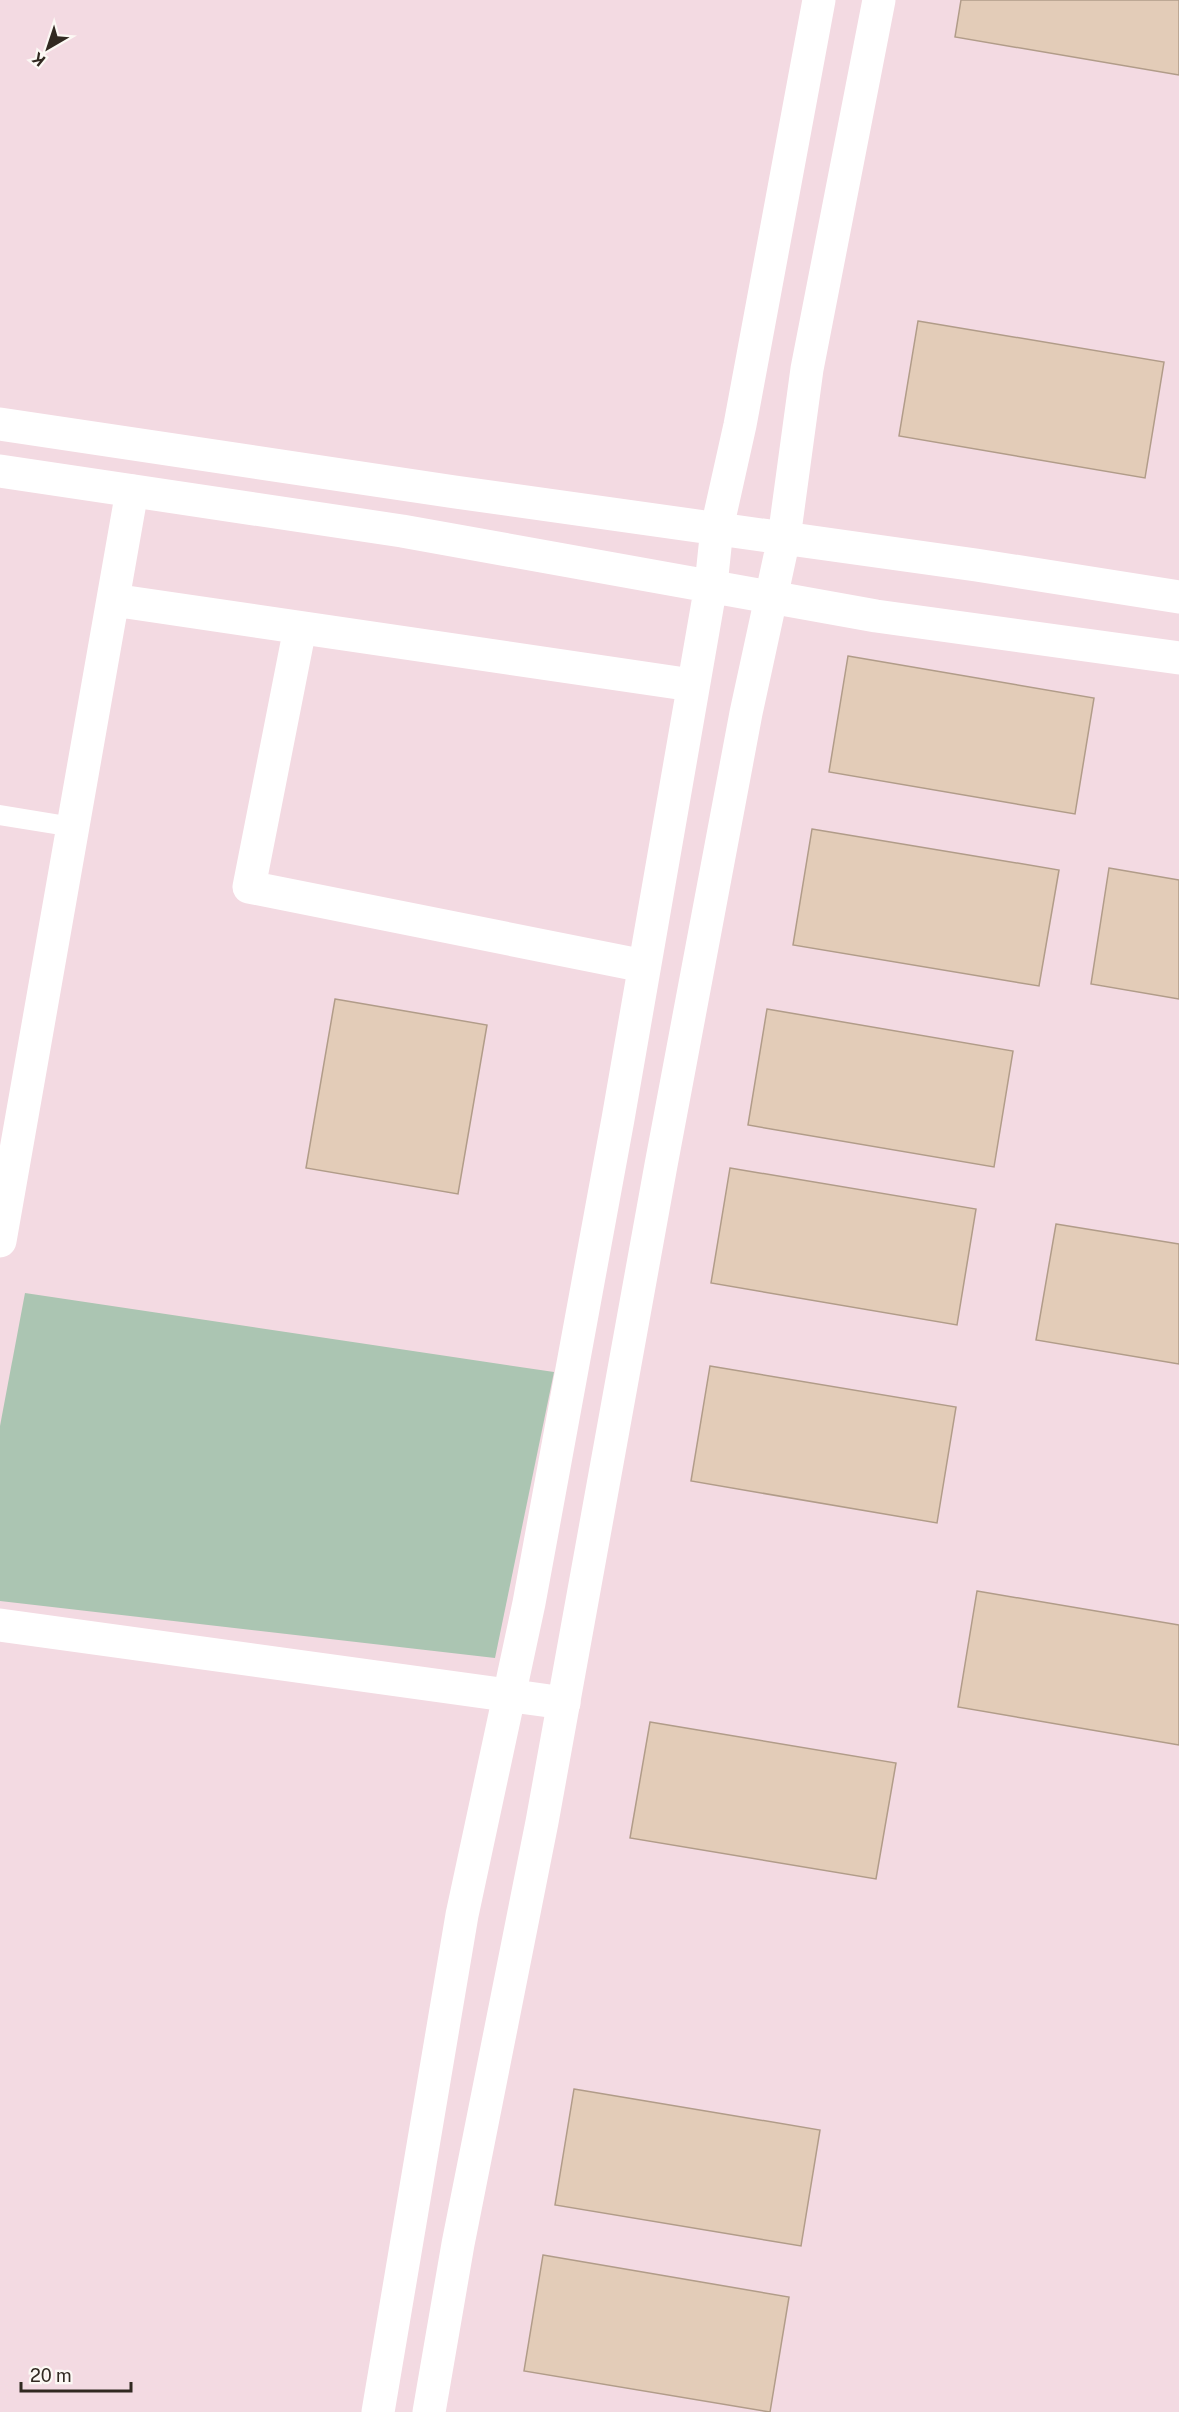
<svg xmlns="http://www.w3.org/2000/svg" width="1179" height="2412" viewBox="0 0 1179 2412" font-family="'Public Sans',sans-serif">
  <rect width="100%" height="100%" fill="#fee7d2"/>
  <!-- industrial -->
  <path fill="#f3dae2" d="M0 0H1179V2412H0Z"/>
  <!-- green -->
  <path fill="#abc5b2" d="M25 1293 554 1372 495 1658 0 1601V1426Z"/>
  <!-- building -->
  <path fill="#e3ccb8" stroke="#b19c89" stroke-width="1.5" d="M961 0H1179V75L955 37Z
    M918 321 1164 362 1145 478 899 436Z
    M848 656 1094 698 1075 814 829 772Z
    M812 829 1059 870 1039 986 793 945Z
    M1109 868 1179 880V999L1091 984Z
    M335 999 487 1025 458 1194 306 1168Z
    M767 1009 1013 1051 994 1167 748 1125Z
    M730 1168 976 1209 957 1325 711 1283Z
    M1056 1224 1179 1244V1364L1036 1340Z
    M710 1366 956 1407 937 1523 691 1481Z
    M977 1591 1179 1625V1745L958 1707Z
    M650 1722 896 1763 876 1879 630 1838Z
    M574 2089 820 2130 801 2246 555 2205Z
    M543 2255 789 2297 770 2412 524 2371Z"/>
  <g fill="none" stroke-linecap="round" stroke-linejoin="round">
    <!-- service -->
    <path stroke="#fff" stroke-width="20" d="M0 815 73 827"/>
    <!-- minor -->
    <path stroke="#fff" stroke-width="33" d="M113 600 692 685
      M300 628 249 887 644 966
      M0 1241 132 491
      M0 1625 564 1703"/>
    <!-- tertiary -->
    <path stroke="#fff" stroke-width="33" d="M0 424 455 492 976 565 1179 597
      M0 471 402 531 876 616 1179 658
      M378 2412 462 1915 529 1603 618 1119 711 585 717 528 740 425 819 0
      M429 2412 458 2244 542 1822 661 1165 746 713 784 538 807 369 879 0"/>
  </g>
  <!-- north arrow -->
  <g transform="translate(48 48) rotate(219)" stroke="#fcf8f4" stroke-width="4.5" paint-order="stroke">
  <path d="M0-4.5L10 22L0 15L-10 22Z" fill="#312921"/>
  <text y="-9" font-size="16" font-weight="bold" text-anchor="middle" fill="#312921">K</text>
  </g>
  <!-- scale -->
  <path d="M21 2382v9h110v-9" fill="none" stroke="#312921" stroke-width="3"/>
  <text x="30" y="2382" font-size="18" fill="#312921" stroke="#fcf8f4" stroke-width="4.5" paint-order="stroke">20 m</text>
</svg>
